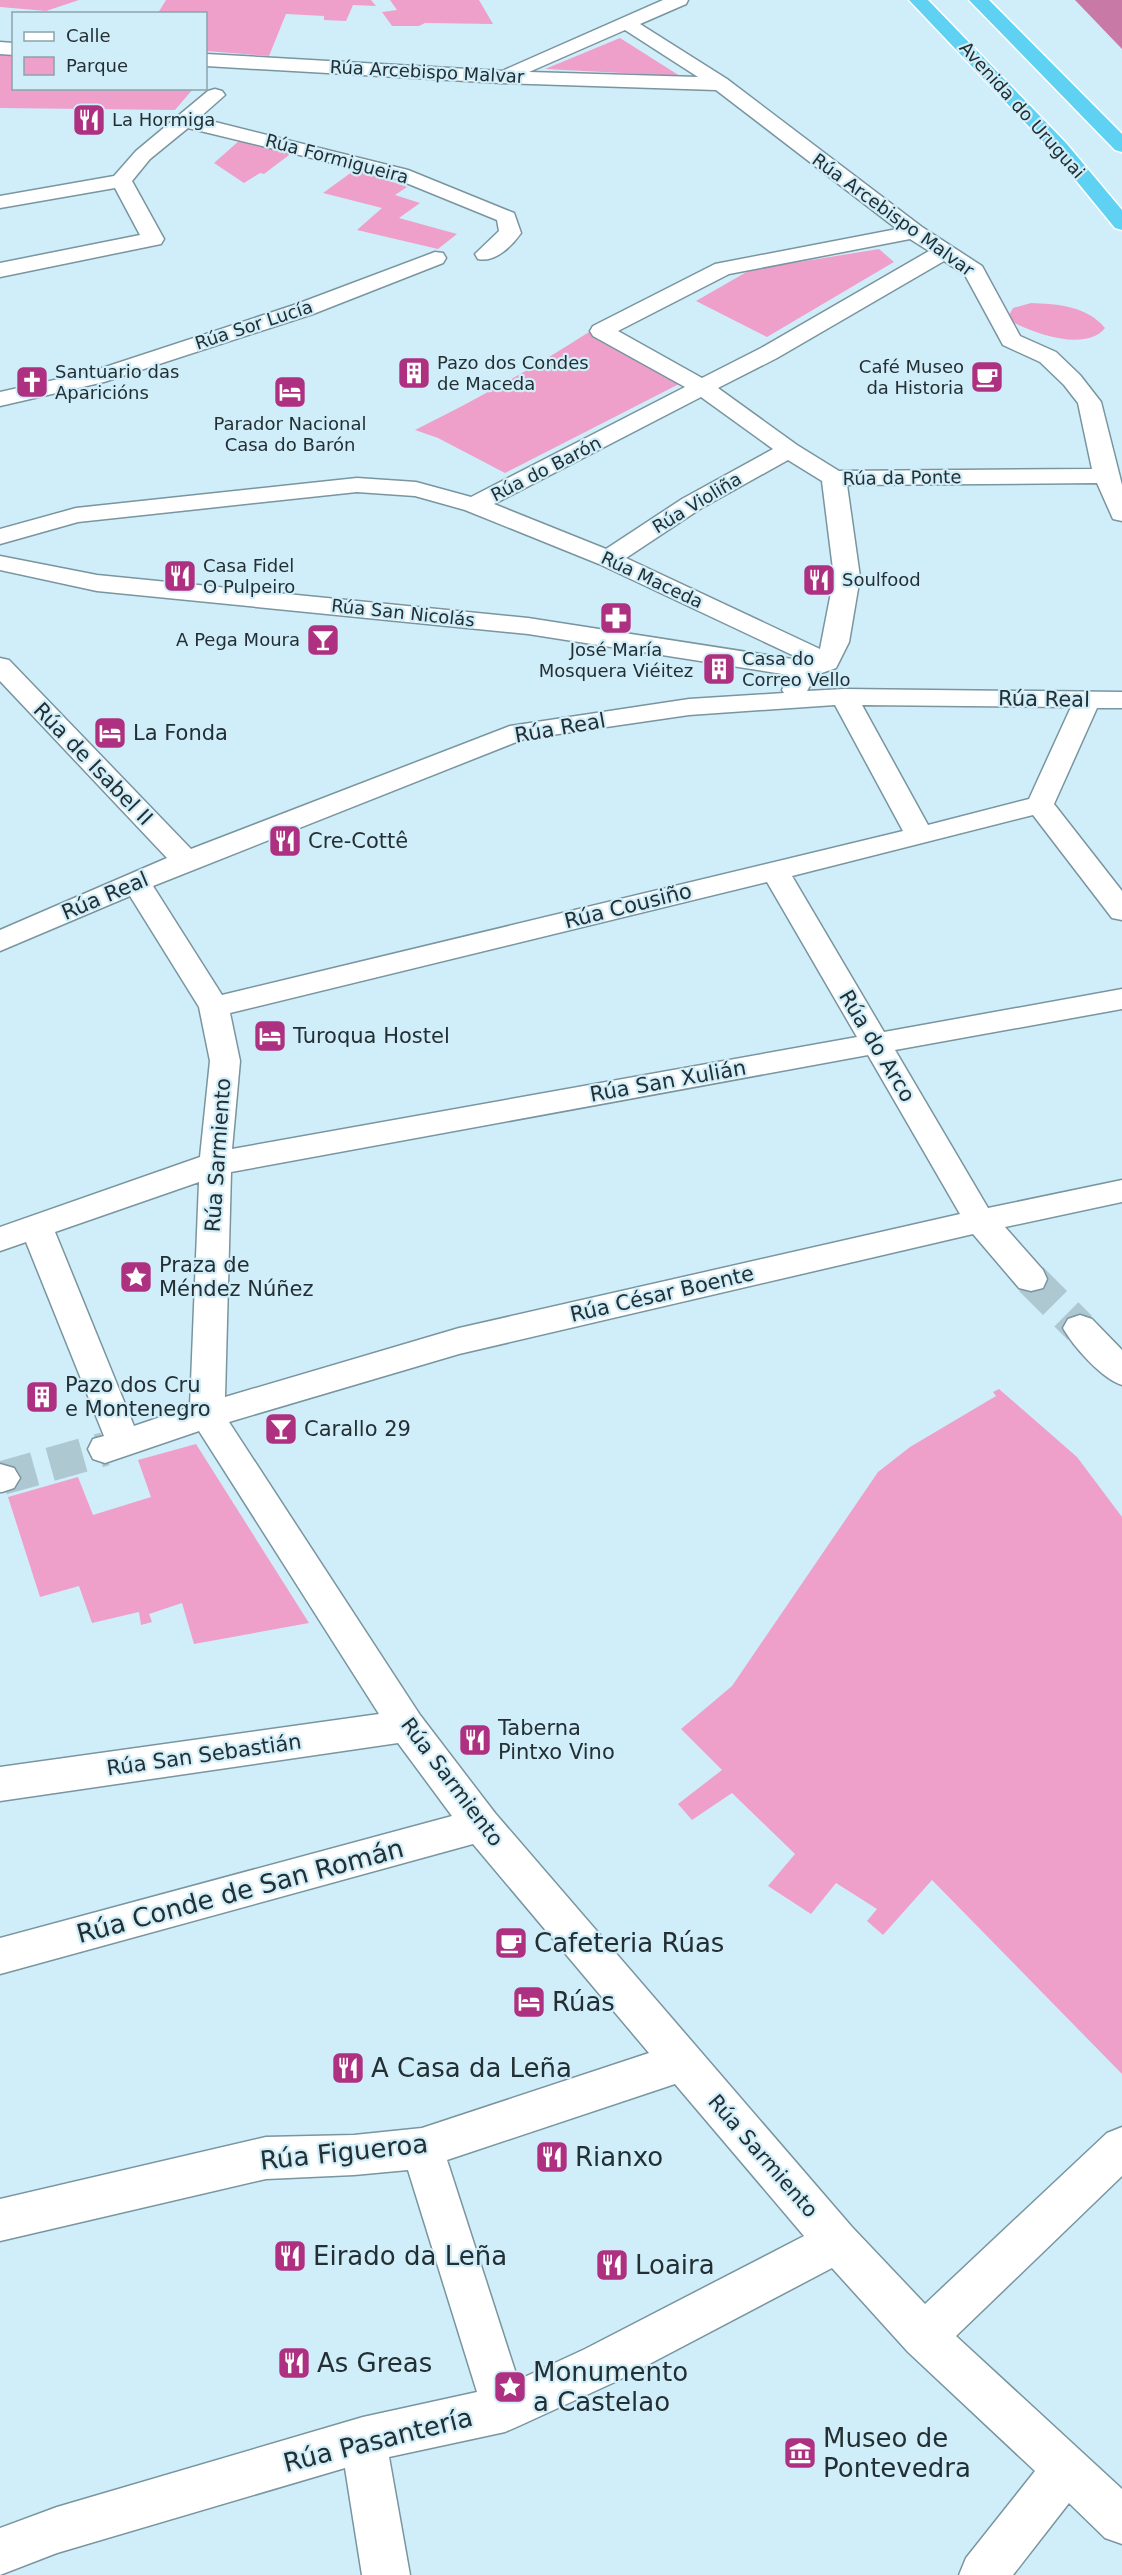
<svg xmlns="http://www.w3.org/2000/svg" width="1122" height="2575" viewBox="0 0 1122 2575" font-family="'DejaVu Sans',sans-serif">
  <rect width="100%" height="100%" fill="#d0eef9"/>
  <!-- green -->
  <path fill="#eea0cb" d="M0 0H79L46 11 0 7Z
    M166 0H371L376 6 353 5 346 21 324 20V16L286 14 269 56 206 51V14L158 13Z
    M390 0H479L493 24 425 23 419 26H392L382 12 397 10Z
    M620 38 680 76 545 69Z
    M0 55H13L14 88 193 89 175 110 0 108Z
    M240 140 293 152 264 174 260 173 244 183 214 163Z
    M356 169 407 187 395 195 420 203 399 218 457 234 438 249 357 230 382 208 323 193Z
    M879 249 894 262 767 337 696 301 750 270Z
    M1031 303C1058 304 1087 306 1105 328 1085 353 1030 332 1007 319L1013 308Z
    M589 332 683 382 505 473 438 438 415 430C475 400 532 369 589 332Z
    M999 1389 1077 1457 1122 1517V2074L932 1880 883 1935 867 1921 877 1909 836 1883 811 1914 768 1886 795 1854 732 1793 692 1820 678 1804 722 1770 681 1729 732 1686 878 1472 910 1447 996 1396 993 1392Z
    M196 1444 309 1623 194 1644 182 1603 149 1614 152 1622 141 1625 139 1612 92 1623 79 1586 40 1597 8 1497 78 1477 93 1515 151 1497 138 1460Z"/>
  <!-- water -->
  <path fill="#c879a6" d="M1075 0H1122V49Z"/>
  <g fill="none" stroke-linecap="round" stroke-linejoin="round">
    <!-- minor-tunnel -->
    <path stroke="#adc8d1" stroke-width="34" stroke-dasharray="34 16" stroke-linecap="butt" d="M1031 1279 1080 1328
      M2 1478 105 1449"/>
    <defs>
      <path id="minor" d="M663 0H688L686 4 640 24 727 79 922 227 982 266 1020 336 1056 352 1080 375 1101 402 1122 485V521L1113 519 1097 483 847 485 860 577 849 642 836 668 816 675 807 691 844 689 1122 692V708H1097L1054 804 1122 891V920L1112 918 1033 815 792 876 884 1032 1122 989V1009L895 1050 988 1208 1122 1180V1202L1005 1227 1043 1270 1047 1279 1043 1288 1031 1291 1019 1288 973 1234 459 1354 229 1422 420 1715 495 1813 852 2227 925 2304 1107 2133 1122 2127V2176L956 2336 1122 2489V2544L1105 2538 1069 2503 1013 2575H959L966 2558 1035 2471 908 2352 832 2268 617 2381 521 2425 505 2432 389 2457 410 2575H362L345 2468 57 2553 0 2575V2528L57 2507 363 2417 477 2392 408 2170 354 2175 266 2179 0 2241V2199L266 2137 354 2135 422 2128 649 2053 473 1844 0 1974V1938L452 1816 398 1743 0 1801V1767L379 1714 199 1431 105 1463 93 1459 88 1449 93 1439 104 1436 26 1242 0 1251V1227L200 1157 210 1061 199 1007 130 896 0 951V930L167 858 0 681V658L9 660 191 849 510 726 689 699 784 693 782 690 789 675 528 634 97 591 0 570V556L97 575 528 618 805 661 599 564 465 510 415 496 357 492 78 522 0 544V529L76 508 357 478 416 482 471 497 685 387 593 336 590 331 593 326 715 264 897 229 716 90 501 83 206 66V54L502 71ZM625 30 698 77 529 72ZM910 239 929 251 761 348 702 378 618 331 729 274ZM944 261 965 275 1003 345 1040 362 1064 385 1078 403 1092 469 839 471 797 445 718 388 777 358ZM701 397 773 449 682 499 606 549 494 504ZM788 460 822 481 834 577 820 649 626 558 700 509ZM835 705 903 831 222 995 153 886 524 739 689 715ZM862 705 1071 707 1029 799 928 825ZM767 882 857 1037 232 1149 240 1061 230 1013ZM868 1055 960 1214 459 1328 225 1397 231 1172ZM199 1182 190 1407 134 1426 55 1232ZM675 2084 804 2236 585 2349 518 2380 447 2160Z
        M0 42 14 43V55L0 54Z
        M215 89 222 91 225 95 199 118 408 170 514 213 521 233C512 246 495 263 478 259L475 254 499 231 497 220 394 178 188 128 150 159 132 181 164 239 161 244 0 277V263L140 235 115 188 0 208V196L114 176 136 151 208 91Z
        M435 252 443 253 446 258 443 263 313 314 104 382 0 406V392L90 372 297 304Z
        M1080 1315 1092 1319 1122 1350V1385C1102 1379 1073 1346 1063 1328L1068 1319Z
        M0 1464 14 1468 20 1478 14 1488 2 1492H0Z"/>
      <path id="highway" d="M909 0H928L1066 143 1122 210V230L1115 228 1052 151Z
        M969 0H989L1122 134V152L1115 150Z"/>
    </defs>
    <!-- minor casing -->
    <use href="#minor" stroke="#79959f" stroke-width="3"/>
    <!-- highway casing -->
    <use href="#highway" stroke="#fff" stroke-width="3"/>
    <!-- minor -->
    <use href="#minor" fill="#fff" fill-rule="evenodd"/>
    <!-- highway -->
    <use href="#highway" fill="#5fd2f4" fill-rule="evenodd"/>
  </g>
  <!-- icons -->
  <defs>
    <symbol id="restaurant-square" viewBox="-11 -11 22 22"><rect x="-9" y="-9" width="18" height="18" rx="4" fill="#ae3181" stroke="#d0eef9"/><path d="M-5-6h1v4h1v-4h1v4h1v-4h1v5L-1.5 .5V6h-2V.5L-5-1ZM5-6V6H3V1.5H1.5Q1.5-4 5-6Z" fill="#fff"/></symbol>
    <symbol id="building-square" viewBox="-11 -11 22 22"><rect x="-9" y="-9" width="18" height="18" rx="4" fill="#ae3181" stroke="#d0eef9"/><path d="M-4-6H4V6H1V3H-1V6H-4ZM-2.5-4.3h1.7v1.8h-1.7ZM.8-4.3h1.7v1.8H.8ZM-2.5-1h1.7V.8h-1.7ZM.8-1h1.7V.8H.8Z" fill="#fff"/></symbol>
    <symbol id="cafe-square" viewBox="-11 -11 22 22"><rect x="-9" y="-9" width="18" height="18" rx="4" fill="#ae3181" stroke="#d0eef9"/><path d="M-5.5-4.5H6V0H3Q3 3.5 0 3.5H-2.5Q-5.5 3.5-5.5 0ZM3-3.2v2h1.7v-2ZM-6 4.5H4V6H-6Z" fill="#fff"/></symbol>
    <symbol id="church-square" viewBox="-11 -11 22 22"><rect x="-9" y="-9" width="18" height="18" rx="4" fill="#ae3181" stroke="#d0eef9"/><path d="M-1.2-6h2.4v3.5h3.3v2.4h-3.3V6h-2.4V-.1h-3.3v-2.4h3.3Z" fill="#fff"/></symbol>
    <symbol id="hotel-square" viewBox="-11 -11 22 22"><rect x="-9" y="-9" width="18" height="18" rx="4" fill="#ae3181" stroke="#d0eef9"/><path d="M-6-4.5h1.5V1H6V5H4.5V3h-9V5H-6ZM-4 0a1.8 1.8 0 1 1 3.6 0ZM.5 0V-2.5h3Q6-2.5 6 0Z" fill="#fff"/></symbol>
    <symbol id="pharmacy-square" viewBox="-11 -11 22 22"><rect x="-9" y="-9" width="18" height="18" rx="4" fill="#ae3181" stroke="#d0eef9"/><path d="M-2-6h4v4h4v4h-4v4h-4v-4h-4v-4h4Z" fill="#fff"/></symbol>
    <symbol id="bar-square" viewBox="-11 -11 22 22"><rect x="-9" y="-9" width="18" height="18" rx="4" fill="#ae3181" stroke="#d0eef9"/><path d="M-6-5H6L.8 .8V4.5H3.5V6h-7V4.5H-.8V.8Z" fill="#fff"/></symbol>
    <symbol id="sight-square" viewBox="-11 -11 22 22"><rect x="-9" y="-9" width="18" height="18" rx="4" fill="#ae3181" stroke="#d0eef9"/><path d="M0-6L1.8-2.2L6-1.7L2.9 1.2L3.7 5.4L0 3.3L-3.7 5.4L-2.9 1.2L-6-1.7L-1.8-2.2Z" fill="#fff"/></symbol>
    <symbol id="museum-square" viewBox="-11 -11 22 22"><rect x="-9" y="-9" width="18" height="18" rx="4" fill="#ae3181" stroke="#d0eef9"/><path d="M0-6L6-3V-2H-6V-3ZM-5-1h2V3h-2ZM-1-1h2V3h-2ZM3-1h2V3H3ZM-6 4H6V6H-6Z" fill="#fff"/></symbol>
  </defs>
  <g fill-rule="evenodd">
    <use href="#restaurant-square" x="70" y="101" width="38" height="38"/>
    <use href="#building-square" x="395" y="354" width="38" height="38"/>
    <use href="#cafe-square" x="968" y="358" width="38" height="38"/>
    <use href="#church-square" x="13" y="363" width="38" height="38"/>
    <use href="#hotel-square" x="271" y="373" width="38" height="38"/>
    <use href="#restaurant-square" x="161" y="557" width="38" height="38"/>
    <use href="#restaurant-square" x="800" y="561" width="38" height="38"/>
    <use href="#pharmacy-square" x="597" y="599" width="38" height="38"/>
    <use href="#bar-square" x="304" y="621" width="38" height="38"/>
    <use href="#building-square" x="700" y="650" width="38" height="38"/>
    <use href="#hotel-square" x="91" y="714" width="38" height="38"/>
    <use href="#restaurant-square" x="266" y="822" width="38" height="38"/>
    <use href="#hotel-square" x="251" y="1017" width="38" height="38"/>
    <use href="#sight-square" x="117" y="1258" width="38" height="38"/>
    <use href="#building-square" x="23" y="1378" width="38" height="38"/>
    <use href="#bar-square" x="262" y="1410" width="38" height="38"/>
    <use href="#restaurant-square" x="456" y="1721" width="38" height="38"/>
    <use href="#cafe-square" x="492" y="1924" width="38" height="38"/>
    <use href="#hotel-square" x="510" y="1983" width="38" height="38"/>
    <use href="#restaurant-square" x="329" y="2049" width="38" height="38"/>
    <use href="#restaurant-square" x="533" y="2138" width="38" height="38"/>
    <use href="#restaurant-square" x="271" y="2237" width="38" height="38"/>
    <use href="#restaurant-square" x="593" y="2246" width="38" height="38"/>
    <use href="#restaurant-square" x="275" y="2344" width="38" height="38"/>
    <use href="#sight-square" x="491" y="2368" width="38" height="38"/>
    <use href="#museum-square" x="781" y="2434" width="38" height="38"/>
  </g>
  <g text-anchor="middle" stroke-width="4.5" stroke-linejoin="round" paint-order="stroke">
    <!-- far-street labels -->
    <g font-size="18" fill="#232f33" stroke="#d0eef9">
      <text transform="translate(427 72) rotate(3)" y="6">Rúa Arcebispo Malvar</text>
      <text transform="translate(1022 110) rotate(48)" y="6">Avenida do Uruguai</text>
      <text transform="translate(337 159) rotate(15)" y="6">Rúa Formigueira</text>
      <text transform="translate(893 215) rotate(36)" y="6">Rúa Arcebispo Malvar</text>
      <text transform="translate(254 325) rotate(-18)" y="6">Rúa Sor Lucía</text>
      <text transform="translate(546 469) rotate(-27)" y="6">Rúa do Barón</text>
      <text transform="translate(902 478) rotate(-1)" y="6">Rúa da Ponte</text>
      <text transform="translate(697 503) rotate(-31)" y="6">Rúa Violiña</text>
      <text transform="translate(652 580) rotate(25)" y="6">Rúa Maceda</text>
      <text transform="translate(403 613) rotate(6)" y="6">Rúa San Nicolás</text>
    </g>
    <!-- far-poi labels -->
    <g font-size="18" fill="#232f33" stroke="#d0eef9" text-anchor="start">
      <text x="112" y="126">La Hormiga</text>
      <text x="437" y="369">Pazo dos Condes<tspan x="437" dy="21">de Maceda</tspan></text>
      <text x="964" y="373" text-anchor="end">Café Museo<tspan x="964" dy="21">da Historia</tspan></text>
      <text x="55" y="378">Santuario das<tspan x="55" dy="21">Aparicións</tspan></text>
      <text x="290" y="430" text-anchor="middle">Parador Nacional<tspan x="290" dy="21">Casa do Barón</tspan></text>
      <text x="203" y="572">Casa Fidel<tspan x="203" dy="21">O Pulpeiro</tspan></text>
      <text x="842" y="586">Soulfood</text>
      <text x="300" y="646" text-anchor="end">A Pega Moura</text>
      <text x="616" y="656" text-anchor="middle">José María<tspan x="616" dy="21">Mosquera Viéitez</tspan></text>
      <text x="742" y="665">Casa do<tspan x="742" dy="21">Correo Vello</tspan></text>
    </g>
    <!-- street labels -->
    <g font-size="21" fill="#232f33" stroke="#d0eef9">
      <text transform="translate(1044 699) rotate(1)" y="7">Rúa Real</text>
      <text transform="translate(560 728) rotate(-10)" y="7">Rúa Real</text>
      <text transform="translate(93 764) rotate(46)" y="7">Rúa de Isabel II</text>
      <text transform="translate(105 896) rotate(-23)" y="7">Rúa Real</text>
      <text transform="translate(628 906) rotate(-14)" y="7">Rúa Cousiño</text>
      <text transform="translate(877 1046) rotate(59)" y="7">Rúa do Arco</text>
      <text transform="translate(668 1081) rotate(-10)" y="7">Rúa San Xulián</text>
      <text transform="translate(218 1155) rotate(-86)" y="7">Rúa Sarmiento</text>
      <text transform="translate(662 1294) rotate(-13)" y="7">Rúa César Boente</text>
      <text transform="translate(204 1755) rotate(-8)" y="7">Rúa San Sebastián</text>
      <text transform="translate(452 1782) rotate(53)" y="7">Rúa Sarmiento</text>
      <text transform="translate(763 2156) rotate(49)" y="7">Rúa Sarmiento</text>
    </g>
    <!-- poi labels -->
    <g font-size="21" fill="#232f33" stroke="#d0eef9" text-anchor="start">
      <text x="133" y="740">La Fonda</text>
      <text x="308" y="848">Cre-Cottê</text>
      <text x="293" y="1043">Turoqua Hostel</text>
      <text x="159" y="1272">Praza de<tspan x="159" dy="24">Méndez Núñez</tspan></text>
      <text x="65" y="1392">Pazo dos Cru<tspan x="65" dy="24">e Montenegro</tspan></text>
      <text x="304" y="1436">Carallo 29</text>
      <text x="498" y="1735">Taberna<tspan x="498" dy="24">Pintxo Vino</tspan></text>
    </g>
    <!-- near-street labels -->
    <g font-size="26" fill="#232f33" stroke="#d0eef9">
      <text transform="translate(240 1891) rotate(-15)" y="9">Rúa Conde de San Román</text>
      <text transform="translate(344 2152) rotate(-6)" y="9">Rúa Figueroa</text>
      <text transform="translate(378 2440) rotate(-14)" y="9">Rúa Pasantería</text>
    </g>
    <!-- near-poi labels -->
    <g font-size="26" fill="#232f33" stroke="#d0eef9" text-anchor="start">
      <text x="534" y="1952">Cafeteria Rúas</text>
      <text x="552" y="2011">Rúas</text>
      <text x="371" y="2077">A Casa da Leña</text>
      <text x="575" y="2166">Rianxo</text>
      <text x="313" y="2265">Eirado da Leña</text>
      <text x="635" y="2274">Loaira</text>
      <text x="317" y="2372">As Greas</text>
      <text x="533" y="2381">Monumento<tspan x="533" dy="30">a Castelao</tspan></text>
      <text x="823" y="2447">Museo de<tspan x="823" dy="30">Pontevedra</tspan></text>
    </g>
  </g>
  <!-- legend -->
  <rect x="12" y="12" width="195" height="78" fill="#d0eef9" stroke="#8ba2aa" stroke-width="1.5"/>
  <rect x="24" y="32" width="30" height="9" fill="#ffffff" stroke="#8ba2aa" stroke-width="1.5"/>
  <text x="66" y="42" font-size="18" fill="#232f33">Calle</text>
  <rect x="24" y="57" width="30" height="18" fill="#eea0cb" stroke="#8ba2aa" stroke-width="1.5"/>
  <text x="66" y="72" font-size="18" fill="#232f33">Parque</text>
</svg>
